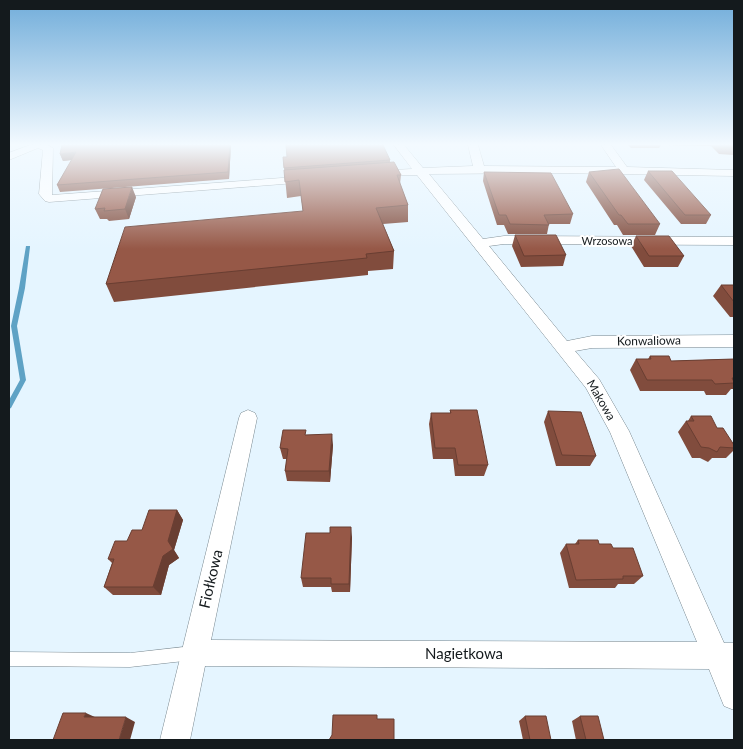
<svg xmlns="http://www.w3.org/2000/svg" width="743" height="749" viewBox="0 0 743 749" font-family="Lato,sans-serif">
  <rect width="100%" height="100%" fill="#e5f5ff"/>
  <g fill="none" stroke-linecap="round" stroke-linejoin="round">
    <!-- stream -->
    <path fill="#5ea2c5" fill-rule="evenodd" d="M26 246H30V247L25 288 17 326 26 380 11 408 9 409V400L20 380 11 326 19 288Z"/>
    <defs>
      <path id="lane" d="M193 646 198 648 200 653 198 658 193 660 130 667 9 666V652L130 653Z"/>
      <path id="street" d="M30 145H47L53 148 52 195 309 176 314 179 309 182 49 202 45 201 39 194 43 150 38 148 9 160V153Z
        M394 145H404L423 168 473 166 468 145H478L484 166 616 167 601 145H611L627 167 734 170V176L554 173 429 174 483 239 504 236 734 237V245L504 244 489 246 567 341 592 336 734 335V347L592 348 575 351 599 379 629 431 724 643H734V710L724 706 709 669 205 666 190 740H160L239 418 241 413 248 410 255 413 257 418 211 640 697 642 610 432 586 388 417 175 371 176 370 174 375 171 412 169Z"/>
    </defs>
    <!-- lane casing -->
    <use href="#lane" stroke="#798890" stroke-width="1"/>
    <!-- street casing -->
    <use href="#street" stroke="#798890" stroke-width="1"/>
    <!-- lane -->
    <use href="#lane" fill="#fff" fill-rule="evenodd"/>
    <!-- street -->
    <use href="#street" fill="#fff" fill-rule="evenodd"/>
  </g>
  <!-- wall -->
  <path fill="#814c3d" d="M231 145 229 179 60 192 57 185 72 160 63 161 60 154Z
    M628 145H734V155L719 154 711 146 661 145 659 148H631Z
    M283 157 390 160V162L401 175 400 184 408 205V222L383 224 394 251 393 269 368 271V275L114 302 106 284 303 211 301 196 287 198Z
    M648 171 711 215 706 224H681L644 180Z
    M484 172 573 214 570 224H549L547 234H508L504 225H497L483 181Z
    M589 172 660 224 655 235H623L617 225H614L586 182Z
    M136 197 129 219 109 221 107 219H100L95 209Z
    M515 235 566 255 563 266 521 267 512 246Z
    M636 236 684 256 678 267H644L631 246Z
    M721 285H734V317H730L713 296Z
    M650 356 671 361 734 359V389H731L726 395H706L704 391H640L630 370 636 359H648Z
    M450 410 488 465 484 476H455L453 459H433L429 424 431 413H450Z
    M548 411 596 456 590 466H556L544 422Z
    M691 416 717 428 734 445V450L726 458H712L708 462 700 458H692L678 432 686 421H688Z
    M307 435 333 445 330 482 287 481 285 471 287 459H283L280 448Z
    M177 510 183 520 174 550 179 558 169 565 161 595H113L104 587 112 563 108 559 127 541 142 530Z
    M352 537 350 592H332L331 587H303L301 578Z
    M578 540 613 548 643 576 634 584H618L615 588H569L560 553 566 544H575Z
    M525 716 551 740H523L519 721Z
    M580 716 604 740H576L572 721Z"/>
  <!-- shaded-wall -->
  <path fill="#693e32" d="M230 145H231L229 179 228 172Z
    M76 152 78 159 63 161 60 154Z
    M132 187 136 197 129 219 125 209Z
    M332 434 333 445 330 482 329 471Z
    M177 510 183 520 174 550 179 558 169 565 161 595 153 587Z
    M351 527 352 537 350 592 349 584Z
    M86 713 97 718 84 717Z
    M126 717 135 722 130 740H119Z"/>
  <!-- building -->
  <path fill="#965847" stroke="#693e32" d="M62 145H230L228 172 57 185 76 152 60 154Z
    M286 145H383L390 160 284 168 283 157H287Z
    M720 145H734V147H723Z
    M394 162 401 175H397L408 205 376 208 394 251 366 254 367 258 106 284 125 227 303 211 299 180 285 182 284 170Z
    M619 169 660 224H628L621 215H619L589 172Z
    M648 171H672L711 215H685Z
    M484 172 551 173 573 214 544 215 549 225 510 224 506 215H499Z
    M132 187 125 209 104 211 105 208 95 209 103 189Z
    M515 235H556L566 255 524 256Z
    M636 236H669L684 256H649Z
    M721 285H734V302Z
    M650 356H669L671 361 734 359V378H732L734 382V383L715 384 712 380H647L636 359H651Z
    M450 410H477L488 465H458L455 448H435L431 413H451Z
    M548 411 581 412 596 456 562 455Z
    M691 416H711L717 428H723L734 445V448L720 447 717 452 709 448 701 447 686 421H694Z
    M283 430H306L305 435 332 434 329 471H285L288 449 280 448Z
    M149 510H177L168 541 173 549 163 556 153 587H104L114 559H108L115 541H127L132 530H142Z
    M330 527H351L349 584H331V578H301L306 533H330Z
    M578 540H598L599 544H611L613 548H633L643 576H623V579L576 580 566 544H579Z
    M63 713H86L84 717H126L119 740H53Z
    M333 715H377V719H394V740H329L332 735Z
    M525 716H546L551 740H530Z
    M580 716H598L604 740H586Z"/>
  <!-- sky -->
  <linearGradient id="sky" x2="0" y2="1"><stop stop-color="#71adda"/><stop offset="0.58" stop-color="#f3faff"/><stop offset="1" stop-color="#f3faff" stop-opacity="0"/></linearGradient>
  <rect width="743" height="249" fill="url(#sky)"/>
  <g text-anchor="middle" stroke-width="4" stroke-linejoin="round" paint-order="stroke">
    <!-- far-street labels -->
    <g font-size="11" fill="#141a1d" stroke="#fff">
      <text x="607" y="245">Wrzosowa</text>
    </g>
    <!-- street labels -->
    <g font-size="12" fill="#141a1d" stroke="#fff">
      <text transform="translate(649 341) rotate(-1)" y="4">Konwaliowa</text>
      <text transform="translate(601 400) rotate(60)" y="4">Makowa</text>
    </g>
    <!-- near-street labels -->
    <g font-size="15" fill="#141a1d" stroke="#fff">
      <text transform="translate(211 579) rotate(-77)" y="5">Fiołkowa</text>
      <text x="464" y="659">Nagietkowa</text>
    </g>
  </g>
  <!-- border -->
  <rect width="743" height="749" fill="none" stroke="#141a1d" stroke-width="20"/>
</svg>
